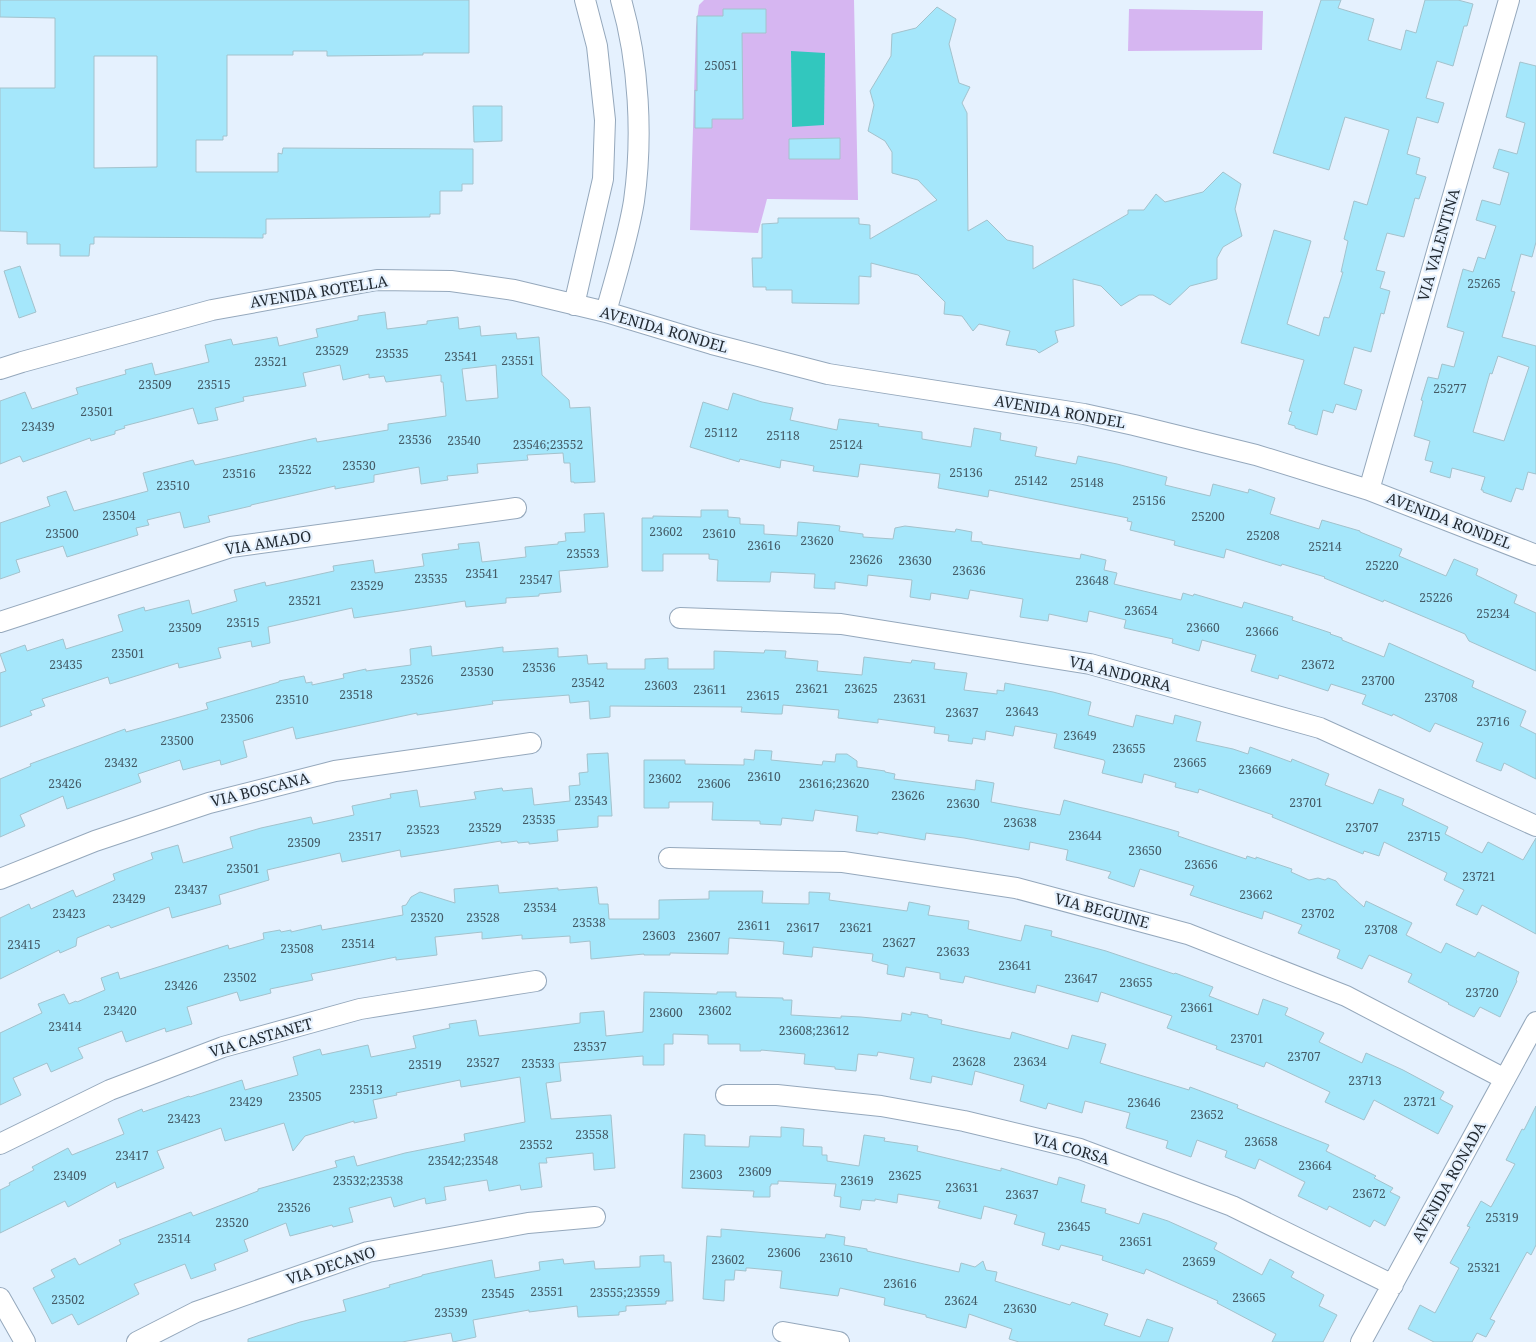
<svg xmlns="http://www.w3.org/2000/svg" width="1536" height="1342" viewBox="0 0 1536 1342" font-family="'Noto Serif',serif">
  <rect width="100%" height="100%" fill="#e5f1fe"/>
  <!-- green -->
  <path fill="#d6b6f1" d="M704 0H854L858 200 767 199 758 233 690 230 696 27 699 5Z
    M1129 9 1263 11 1262 50 1128 51Z"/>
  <!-- water -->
  <path fill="#32c7be" d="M791 51 825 53 824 125 792 127Z"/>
  <!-- building -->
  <path fill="#a5e7fb" stroke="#a3c2cc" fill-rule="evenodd" d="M0 0H469V53H423V55L327 56V51H293V55H227V136H223V140H196V172H278V153L282 154 283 148 473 149V184H462V191H440V214H430V217L266 219V234H263V238L94 237V244H90L89 256H60V244H27V232L0 231V88H55V18L0 17ZM94 56H157V167L94 168Z
    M1321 0H1341L1338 8 1374 19 1368 40 1401 50 1406 30 1416 33 1425 0H1458L1473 4 1467 26H1464L1453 66 1437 61 1426 98 1444 103 1438 123 1417 117 1407 154 1420 158 1416 174 1426 177 1419 199 1415 198 1404 237 1387 233 1376 270 1385 272 1380 288 1390 291 1384 314 1381 313 1371 352 1354 347 1344 384 1362 390 1356 410 1336 404 1333 413 1323 410 1317 435 1295 428V426L1288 424 1292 412 1289 411 1304 360 1241 343 1274 230 1311 241 1287 324 1319 336 1324 317 1329 318 1343 272H1341L1348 241 1344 239 1354 201 1367 205 1389 130 1345 117 1329 170 1273 153Z
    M937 7 956 19 949 44 959 83 970 87 962 103 967 113 968 231 987 220 1007 240 1033 246V269L1128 214V210H1144L1156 194 1165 202 1203 192 1223 172 1241 184 1235 209 1242 236 1223 247 1217 258V279L1190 286 1170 305 1153 295H1139L1121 306 1101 286 1073 279 1074 326 1055 331 1058 342 1039 353 1036 350 1006 345 1010 331 979 324 973 331 962 316 944 314 945 302 918 275 871 263V277L859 276V304L792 303V290H766V287H753L752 258H762V224L778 223V218H859V224L870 225V239L937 200 918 180 892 173V152L885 141 868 131 874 105 870 91 891 56 892 34 916 28Z
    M723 9H766V33H742L743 119H712V128H695V90L697 91V16H723Z
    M1520 62 1536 66V242L1532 257 1521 254 1511 291 1515 292 1502 337 1536 346V474L1528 472 1523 490 1516 488 1511 502 1483 492V490H1481L1485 477 1452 468 1450 478 1430 472 1433 462 1425 460 1430 441 1414 436 1423 401 1421 400 1428 377 1438 379 1442 364 1454 367 1464 332 1447 327 1463 269 1473 272 1478 257 1485 259 1496 226 1476 220 1482 200 1500 205 1509 173 1493 168 1499 149 1517 154 1525 123 1506 117ZM1498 356 1529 367 1504 441 1473 432 1490 373 1492 374Z
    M473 106H502V141L474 142Z
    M840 138V159H789V139Z
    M20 266 36 312 19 318 4 271Z
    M385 312 387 329 427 324V321L458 317 459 329 480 326 481 336 516 333 517 339 539 337 542 375 569 400 570 408 590 407 595 482 574 483V482H571L570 463H564L563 453 527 455 528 460 477 464 478 473 447 476 448 480 421 484 419 467 374 475V482L335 489V486L251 505V506L208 516 210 522 184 528 180 512 147 520 149 525 136 528 138 535 67 557 63 546 16 560 20 572 0 579V523L50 506 47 497 66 491 74 511 148 491 143 473 193 460 195 465 316 438 317 442 388 430V424L446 416 443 382H441V375L386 382 384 376 369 378V374L343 380 340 365 303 373 306 386 243 397 244 401 215 408 218 420 198 424 193 408 124 426 125 428 115 431V434L91 441 90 438 23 462 20 456 0 464V401L25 392 32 409 78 394 76 388 126 374 125 370 152 363 155 375 209 362 205 345 231 339 233 345 277 337 279 346 318 337 316 329 358 320V316ZM496 365 498 398 466 401 462 369Z
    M733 393 762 402 793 408 790 420 837 430 839 419 879 424 878 426 922 432V439L971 447 974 428 1001 433 1000 440 1037 447 1035 456 1076 464 1078 456 1117 464 1167 477 1165 485 1210 496 1213 484 1248 493 1249 489 1275 498 1270 514 1319 529 1322 520 1360 531V532L1402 549 1399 556 1446 576 1454 559 1478 569 1476 575 1517 595 1514 603 1536 613V671L1469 641 1465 634 1384 600 1383 602 1324 578 1325 577 1282 564 1281 566 1226 549 1224 558 1174 545 1175 541 1130 530 1132 522 1127 521 1128 518 989 490 988 497 938 488 940 474 860 464 858 477 813 471 814 466 781 460 780 468 740 459 739 462 690 447 703 402 728 410Z
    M701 510H728V517L740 518V524L764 525V534L797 536 798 522 833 525 840 526 839 531 863 534V537L893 539 895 528 905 526 955 532 956 529 972 532 971 541 982 542V544L1080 559 1081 554 1106 560 1104 570 1117 573 1114 584 1181 600 1183 593 1193 596 1194 594 1242 608 1244 602 1293 617 1292 620 1331 633 1330 634 1342 638V640L1384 657 1389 643 1474 681 1472 687 1526 711 1520 726 1536 734V779L1504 763 1501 771 1476 761 1483 743 1435 723 1430 732 1393 714 1392 716 1362 704 1366 695 1331 684 1328 691 1279 675 1278 679 1251 671 1256 655 1202 640 1199 651 1172 643 1173 639 1124 628 1126 620 1089 611 1087 622 1049 614 1048 621 1020 617 1023 599 970 590 968 599 931 593 930 600 910 597 912 580 868 575 867 586 835 582V589L814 588 815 574 771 572 770 582 717 581 718 560 709 559V554H663V571H642V518H653V516L701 517Z
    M604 513 608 567 559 571 561 592 539 594V596L506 598V603L466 607 465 601 354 618 352 608 268 627 270 643 252 647 251 641 218 648 221 658 179 668 178 663 110 684 108 677 42 699 45 706 30 711 32 715 0 727V673L6 671 0 654 25 645 27 651 63 639 66 649 123 631 118 615 144 607 145 611 189 600 192 614 237 601 234 590 265 582 266 586 334 571 333 566 373 560 375 573 424 566 422 554 459 549 458 544 479 542 482 562 526 557 525 547 558 544V542L566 541 565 533 585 532 584 514Z
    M431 646 432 656 503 647V652L558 648V657L587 655 588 664 607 663V669H645V659L668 658V669H714V651L764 653 765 650 786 651 785 658 818 661 817 671 862 675 864 657 911 663 912 660 935 663 934 669 967 673 964 690 997 694V690L1004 691 1005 683 1053 692 1091 702 1088 715 1133 727 1136 715 1173 724 1175 715 1201 722 1196 741 1233 749 1248 754 1250 747 1291 762 1292 759 1329 774 1325 785 1373 804 1379 789 1404 799 1402 805 1448 827 1445 834 1482 853 1488 842 1523 860 1536 838V934L1482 905 1477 915 1456 905 1464 890 1444 880 1447 873 1384 842 1379 856 1364 851 1363 854 1272 817 1273 815 1199 789 1198 793 1175 787 1176 783 1144 774 1142 783 1102 773 1105 762 1104 760 1054 748 1057 734 1015 726 1013 736 986 731 985 740 973 738 972 744 948 741 949 735 934 733 935 727 878 719V723L838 718 839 710 783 705 782 714H775L741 712 742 707 610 706V717L590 719 589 701 570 703 569 695 492 701 493 704 417 715V713L296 739 293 727 243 741 247 757 221 765 220 760 183 770 180 760 138 774 141 782 67 809 63 796 20 815 25 826 0 837V779L31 766 30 764 125 729 126 732 208 709 206 703 279 682V681L304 676 306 683 312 682V685L344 678 343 674 366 669V671L411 665 410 649Z
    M755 750 772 751 771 760 822 765 823 761 835 762 836 754H847L857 761V767L885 771V772L895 774 894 779 975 790 976 780 994 783 991 802 1060 815 1064 800 1131 818 1179 832 1178 836 1246 859 1247 856 1256 859V857L1292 869 1291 872 1309 880 1318 878 1325 880 1328 878 1336 881 1341 887 1364 907 1366 901 1412 923 1406 935 1441 953 1446 943 1475 957 1478 952 1519 972 1516 980 1517 981 1500 1017 1480 1007 1474 1017 1448 1004 1449 1003 1408 982 1412 974 1369 955 1362 969 1337 958 1340 950 1298 933 1302 925 1264 911 1262 919 1190 895 1194 886 1140 869 1134 887 1108 878 1111 872 1066 860 1068 850 1030 842 1029 850 964 838 926 833 925 840 878 832V834L856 831 858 816 815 810 813 821 782 818 781 825 760 824V821L712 820 713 802H669V808H644V760H685V764L744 765V759L754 760Z
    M608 753 612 816H598V827L557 830 558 841 529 844V842L518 843 517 841 501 843V841L401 857 400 850 342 862 340 853 267 870 269 880 219 895 221 904 172 918 169 907 111 928 109 925 77 938 76 946 60 953 59 950 0 979V918L29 904 31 909 73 890 76 897 115 880 113 874 153 859 151 853 178 845 183 863 233 848 230 837 261 828 311 817 313 824 354 815 352 806 391 798 390 794 417 790 420 807 476 799 474 792 502 788 503 791 532 788 534 805 570 801 569 786 580 785 579 773 588 772 587 754Z
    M498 885 499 893 558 888V890L597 887 599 904H608L609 919H659V900L709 899V891H763L762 903 809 904V892L830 893 829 900 907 911 909 902 930 906 928 915 969 921 968 929 1021 941 1025 925 1052 931 1051 936 1106 951 1174 974 1175 973 1213 987 1209 996 1258 1015 1263 999 1288 1008 1285 1015 1324 1033 1319 1042 1362 1063 1366 1053 1403 1070 1444 1092 1440 1099 1453 1106 1438 1134 1374 1100 1364 1120 1325 1102 1330 1092 1266 1062 1264 1067 1216 1049 1217 1046 1167 1028 1172 1016 1101 992 1098 1002 1037 985 1035 993 965 976 963 983 940 979V973L906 967 904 977 887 974 888 965 872 961 873 954 813 947 812 957 783 954 784 942 777 941 729 938 728 954 670 953V955H644V954L591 959 590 941 570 943V936L522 939V935L482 939V932L435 937 437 955 396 960V957L311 974 313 980 270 989 271 993 240 1001 237 992 187 1007 192 1024 166 1032 165 1028 126 1042 122 1031 78 1048 83 1058 51 1072 47 1063 13 1078 21 1095 0 1105V1033L42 1013 38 1004 64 994 69 1004 76 1001 77 1002 105 990 101 978 118 972 120 979 228 945 229 949 264 939 263 933 280 930 281 932 291 930V932L321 925 322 930 403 915 402 906 406 905 411 897 420 892 455 903 454 889Z
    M644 992 717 994V992H736V997L783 998V1000H792L791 1015 841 1018V1016L861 1017 901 1021 902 1013 911 1015V1012L928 1015V1017L942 1020 941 1024 1010 1039 1012 1032 1068 1049 1072 1035 1106 1044 1100 1063 1189 1090 1190 1087 1238 1105 1237 1108 1329 1145 1326 1151 1376 1176 1374 1178 1393 1188 1390 1192 1400 1197 1385 1226 1374 1220 1370 1227 1329 1206 1327 1210 1298 1196 1305 1182 1259 1159 1255 1169 1225 1157 1227 1151 1197 1140 1191 1157 1166 1148 1168 1141 1126 1128 1130 1113 1085 1101 1082 1113 1048 1103 1046 1109 1020 1101 1024 1085 975 1071 972 1085 932 1076 931 1083 910 1079 914 1058 878 1052 877 1056 858 1054 856 1071 835 1069V1067L804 1064 805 1054 761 1050V1051H740V1044H708V1035L673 1034V1044H664V1065H643V1056L559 1063 561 1081 546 1083 551 1119 611 1115 615 1168 594 1170 593 1153 546 1158 547 1163H539L542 1187 521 1190 520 1185 489 1191 487 1180 444 1187 446 1200 426 1204 425 1198 394 1207 391 1197 349 1208 353 1222 333 1227 332 1225 290 1236 286 1223 244 1240 248 1251 214 1264 216 1270 191 1279 185 1264 134 1284 139 1294 78 1325 72 1314 52 1324 33 1288 55 1277 51 1270 75 1258 79 1265 121 1244 119 1240 191 1212 193 1216 258 1191V1189L337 1167 335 1161 354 1156 357 1166 405 1153 465 1141 464 1134 525 1122 520 1077 461 1087 460 1080 396 1093 397 1095 373 1100 377 1118 354 1123V1121L305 1136 293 1151 284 1123 225 1141 221 1128 157 1151 164 1168 117 1188 115 1182 68 1207 65 1201 0 1233V1190L10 1185 9 1183 34 1170 32 1167 68 1148 72 1155 124 1134 118 1119 142 1109 143 1112 189 1096 190 1097 242 1080 245 1090 298 1075 293 1057 320 1049 322 1055 368 1045 371 1057 416 1048 413 1036 450 1028 449 1024 476 1020 479 1036 580 1023V1013L604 1011 606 1036 643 1032Z
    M1536 1106V1245L1531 1255 1527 1252 1490 1319 1495 1321 1486 1337 1477 1333 1472 1342H1434L1408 1329 1420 1305 1435 1313 1459 1268 1450 1263 1470 1227 1467 1226 1481 1201 1491 1207 1515 1164 1506 1160 1522 1129 1524 1130Z
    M781 1127 804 1129 803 1146 822 1147V1155H827V1161L859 1166 864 1135 885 1138 884 1141 918 1146 917 1151 1001 1171V1168L1057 1185 1059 1177 1085 1185 1081 1202 1106 1209 1105 1213 1139 1224 1143 1213 1168 1221 1217 1243 1214 1249 1262 1275 1270 1259 1294 1272 1291 1277 1324 1295 1319 1306 1337 1315 1323 1342H1272L1276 1334 1217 1303 1218 1301 1146 1269 1144 1274 1102 1260 1103 1256 1061 1245 1059 1250 1042 1245 1045 1233 1014 1224 1017 1215 984 1206 981 1219 938 1208 940 1201 898 1194 897 1203 875 1199V1201L862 1200 860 1210 840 1207 841 1197 834 1196 836 1184 778 1181V1184H771V1186H770V1197H753L754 1191 682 1188 684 1134 705 1135V1146L749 1147 750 1136 781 1137Z
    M721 1229 825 1238 826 1234 845 1237 844 1245 867 1249V1251L959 1272 961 1263 975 1267 983 1261 986 1270 997 1272 995 1281 1070 1305 1072 1302 1108 1314 1104 1325 1140 1337 1147 1319 1173 1328 1168 1342H1019L1009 1339 1012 1329 969 1314 966 1328 926 1317V1315L884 1305 885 1298 840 1288 838 1296 780 1288 782 1271 749 1268H746V1271L735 1270 734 1280H725L724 1301 703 1299 707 1236 721 1237Z
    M664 1255V1262H671L673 1301H666V1304L626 1306V1311L619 1312V1315L578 1317 577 1306 529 1312V1310L473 1320 476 1337 453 1342 451 1333 402 1342H248V1339L300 1322 346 1311 343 1300 390 1287 389 1285 422 1276V1275L458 1267 492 1260 495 1278 540 1270 539 1262 563 1259 564 1264 594 1261 595 1269 640 1267V1256Z"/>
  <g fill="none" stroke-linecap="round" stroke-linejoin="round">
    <defs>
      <path id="minor" d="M574 305 603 179 605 120 597 46 585 0
        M606 312C616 275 628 238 634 201 643 137 639 62 621 0
        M0 369 22 362 212 310 377 280 451 281 514 290 606 312 712 344 828 374 1084 414 1134 425 1256 455 1369 490 1536 555
        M1369 490 1509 0
        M680 618 841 624 1090 664 1320 728 1536 826
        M0 622 231 547 516 508
        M669 858 843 862 1016 888 1188 934 1346 996 1505 1079
        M0 879 95 841 209 803 335 771 531 743
        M726 1095H777L881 1106 964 1121 1080 1149 1232 1206 1393 1285
        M0 1144 110 1090 223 1047 360 1009 536 981
        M0 1298 25 1342
        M783 1332 839 1342
        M137 1342 196 1312 368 1252 528 1223 595 1217
        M1361 1342 1536 1022"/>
    </defs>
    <!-- minor casing -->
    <use href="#minor" stroke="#95a8bc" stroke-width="22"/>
    <!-- minor -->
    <use href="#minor" stroke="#fff" stroke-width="20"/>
  </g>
  <g text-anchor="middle" stroke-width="4.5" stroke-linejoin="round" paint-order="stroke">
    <!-- number labels -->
    <g font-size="12" fill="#445a65">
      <text x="721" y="70">25051</text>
      <text x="1484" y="288">25265</text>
      <text x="332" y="355">23529</text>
      <text x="392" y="358">23535</text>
      <text x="461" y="361">23541</text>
      <text x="518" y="365">23551</text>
      <text x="271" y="366">23521</text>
      <text x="155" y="389">23509</text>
      <text x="214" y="389">23515</text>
      <text x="1450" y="393">25277</text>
      <text x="97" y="416">23501</text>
      <text x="38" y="431">23439</text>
      <text x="721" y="437">25112</text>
      <text x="783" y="440">25118</text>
      <text x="415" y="444">23536</text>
      <text x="464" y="445">23540</text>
      <text x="548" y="449">23546;23552</text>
      <text x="846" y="449">25124</text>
      <text x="359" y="470">23530</text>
      <text x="295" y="474">23522</text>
      <text x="966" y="477">25136</text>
      <text x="239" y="478">23516</text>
      <text x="1031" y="485">25142</text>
      <text x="1087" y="487">25148</text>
      <text x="173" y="490">23510</text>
      <text x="1149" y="505">25156</text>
      <text x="119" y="520">23504</text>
      <text x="1208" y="521">25200</text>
      <text x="666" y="536">23602</text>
      <text x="62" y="538">23500</text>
      <text x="719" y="538">23610</text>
      <text x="1263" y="540">25208</text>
      <text x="817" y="545">23620</text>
      <text x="764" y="550">23616</text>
      <text x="1325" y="551">25214</text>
      <text x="583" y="558">23553</text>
      <text x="866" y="564">23626</text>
      <text x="915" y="565">23630</text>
      <text x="1382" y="570">25220</text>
      <text x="969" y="575">23636</text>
      <text x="482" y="578">23541</text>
      <text x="431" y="583">23535</text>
      <text x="536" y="584">23547</text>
      <text x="1092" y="585">23648</text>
      <text x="367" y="590">23529</text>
      <text x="1436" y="602">25226</text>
      <text x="305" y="605">23521</text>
      <text x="1141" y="615">23654</text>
      <text x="1493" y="618">25234</text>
      <text x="243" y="627">23515</text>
      <text x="185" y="632">23509</text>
      <text x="1203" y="632">23660</text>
      <text x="1262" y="636">23666</text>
      <text x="128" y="658">23501</text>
      <text x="66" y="669">23435</text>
      <text x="1318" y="669">23672</text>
      <text x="539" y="672">23536</text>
      <text x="477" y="676">23530</text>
      <text x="417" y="684">23526</text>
      <text x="1378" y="685">23700</text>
      <text x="588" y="687">23542</text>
      <text x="661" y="690">23603</text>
      <text x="812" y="693">23621</text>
      <text x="861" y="693">23625</text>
      <text x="710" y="694">23611</text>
      <text x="356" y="699">23518</text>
      <text x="763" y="700">23615</text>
      <text x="1441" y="702">23708</text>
      <text x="910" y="703">23631</text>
      <text x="292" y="704">23510</text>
      <text x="1022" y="716">23643</text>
      <text x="962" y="717">23637</text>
      <text x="237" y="723">23506</text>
      <text x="1493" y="726">23716</text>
      <text x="1080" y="740">23649</text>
      <text x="177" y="745">23500</text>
      <text x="1129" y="753">23655</text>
      <text x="121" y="767">23432</text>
      <text x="1190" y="767">23665</text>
      <text x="1255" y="774">23669</text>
      <text x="764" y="781">23610</text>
      <text x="665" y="783">23602</text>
      <text x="65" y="788">23426</text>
      <text x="714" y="788">23606</text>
      <text x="834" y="788">23616;23620</text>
      <text x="908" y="800">23626</text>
      <text x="591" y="805">23543</text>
      <text x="1306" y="807">23701</text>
      <text x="963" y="808">23630</text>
      <text x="539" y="824">23535</text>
      <text x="1020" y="827">23638</text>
      <text x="485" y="832">23529</text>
      <text x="1362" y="832">23707</text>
      <text x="423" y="834">23523</text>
      <text x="1085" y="840">23644</text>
      <text x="365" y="841">23517</text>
      <text x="1424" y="841">23715</text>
      <text x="304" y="847">23509</text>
      <text x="1145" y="855">23650</text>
      <text x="1201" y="869">23656</text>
      <text x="243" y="873">23501</text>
      <text x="1479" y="881">23721</text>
      <text x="191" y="894">23437</text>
      <text x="1256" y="899">23662</text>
      <text x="129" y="903">23429</text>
      <text x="540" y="912">23534</text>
      <text x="69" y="918">23423</text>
      <text x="1318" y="918">23702</text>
      <text x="427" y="922">23520</text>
      <text x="483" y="922">23528</text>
      <text x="589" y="927">23538</text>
      <text x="754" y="930">23611</text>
      <text x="803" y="932">23617</text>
      <text x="856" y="932">23621</text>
      <text x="1381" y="934">23708</text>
      <text x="659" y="940">23603</text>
      <text x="704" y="941">23607</text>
      <text x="899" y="947">23627</text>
      <text x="358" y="948">23514</text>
      <text x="24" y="949">23415</text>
      <text x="297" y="953">23508</text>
      <text x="953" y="956">23633</text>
      <text x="1015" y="970">23641</text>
      <text x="240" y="982">23502</text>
      <text x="1081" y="983">23647</text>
      <text x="1136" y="987">23655</text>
      <text x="181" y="990">23426</text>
      <text x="1482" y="997">23720</text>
      <text x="1197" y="1012">23661</text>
      <text x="120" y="1015">23420</text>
      <text x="715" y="1015">23602</text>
      <text x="666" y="1017">23600</text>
      <text x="65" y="1031">23414</text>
      <text x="814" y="1035">23608;23612</text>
      <text x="1247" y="1043">23701</text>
      <text x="590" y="1051">23537</text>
      <text x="1304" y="1061">23707</text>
      <text x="969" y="1066">23628</text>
      <text x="1030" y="1066">23634</text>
      <text x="483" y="1067">23527</text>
      <text x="538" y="1068">23533</text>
      <text x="425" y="1069">23519</text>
      <text x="1365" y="1085">23713</text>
      <text x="366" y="1094">23513</text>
      <text x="305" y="1101">23505</text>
      <text x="246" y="1106">23429</text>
      <text x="1420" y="1106">23721</text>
      <text x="1144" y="1107">23646</text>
      <text x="1207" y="1119">23652</text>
      <text x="184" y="1123">23423</text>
      <text x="592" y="1139">23558</text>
      <text x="1261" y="1146">23658</text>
      <text x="536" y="1149">23552</text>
      <text x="132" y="1160">23417</text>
      <text x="463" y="1165">23542;23548</text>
      <text x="1315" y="1170">23664</text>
      <text x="755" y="1176">23609</text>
      <text x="706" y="1179">23603</text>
      <text x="70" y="1180">23409</text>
      <text x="905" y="1180">23625</text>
      <text x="368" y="1185">23532;23538</text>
      <text x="857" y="1185">23619</text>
      <text x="962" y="1192">23631</text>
      <text x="1369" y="1198">23672</text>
      <text x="1022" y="1199">23637</text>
      <text x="294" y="1212">23526</text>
      <text x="1502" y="1222">25319</text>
      <text x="232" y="1227">23520</text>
      <text x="1074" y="1231">23645</text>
      <text x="174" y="1243">23514</text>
      <text x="1136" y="1246">23651</text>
      <text x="784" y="1257">23606</text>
      <text x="836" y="1262">23610</text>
      <text x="728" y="1264">23602</text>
      <text x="1199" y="1266">23659</text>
      <text x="1484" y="1272">25321</text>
      <text x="900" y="1288">23616</text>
      <text x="547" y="1296">23551</text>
      <text x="625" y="1297">23555;23559</text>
      <text x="498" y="1298">23545</text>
      <text x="1249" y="1302">23665</text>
      <text x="68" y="1304">23502</text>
      <text x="961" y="1305">23624</text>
      <text x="1020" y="1313">23630</text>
      <text x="451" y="1317">23539</text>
    </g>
    <!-- street labels -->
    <g font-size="15" fill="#232b33" stroke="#e5f1fe">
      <text transform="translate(1439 245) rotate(-74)" y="5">VIA VALENTINA</text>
      <text transform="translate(319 292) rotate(-9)" y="5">AVENIDA ROTELLA</text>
      <text transform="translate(664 330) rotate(16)" y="5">AVENIDA RONDEL</text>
      <text transform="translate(1060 412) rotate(10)" y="5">AVENIDA RONDEL</text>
      <text transform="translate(1449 521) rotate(21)" y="5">AVENIDA RONDEL</text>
      <text transform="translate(268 543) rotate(-9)" y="5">VIA AMADO</text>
      <text transform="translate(1120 674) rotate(14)" y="5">VIA ANDORRA</text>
      <text transform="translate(260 790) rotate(-14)" y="5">VIA BOSCANA</text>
      <text transform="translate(1102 911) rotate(15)" y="5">VIA BEGUINE</text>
      <text transform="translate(261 1038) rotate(-16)" y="5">VIA CASTANET</text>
      <text transform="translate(1071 1149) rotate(16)" y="5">VIA CORSA</text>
      <text transform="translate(1449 1182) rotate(-61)" y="5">AVENIDA RONADA</text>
      <text transform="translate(331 1266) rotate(-18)" y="5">VIA DECANO</text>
    </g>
  </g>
</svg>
